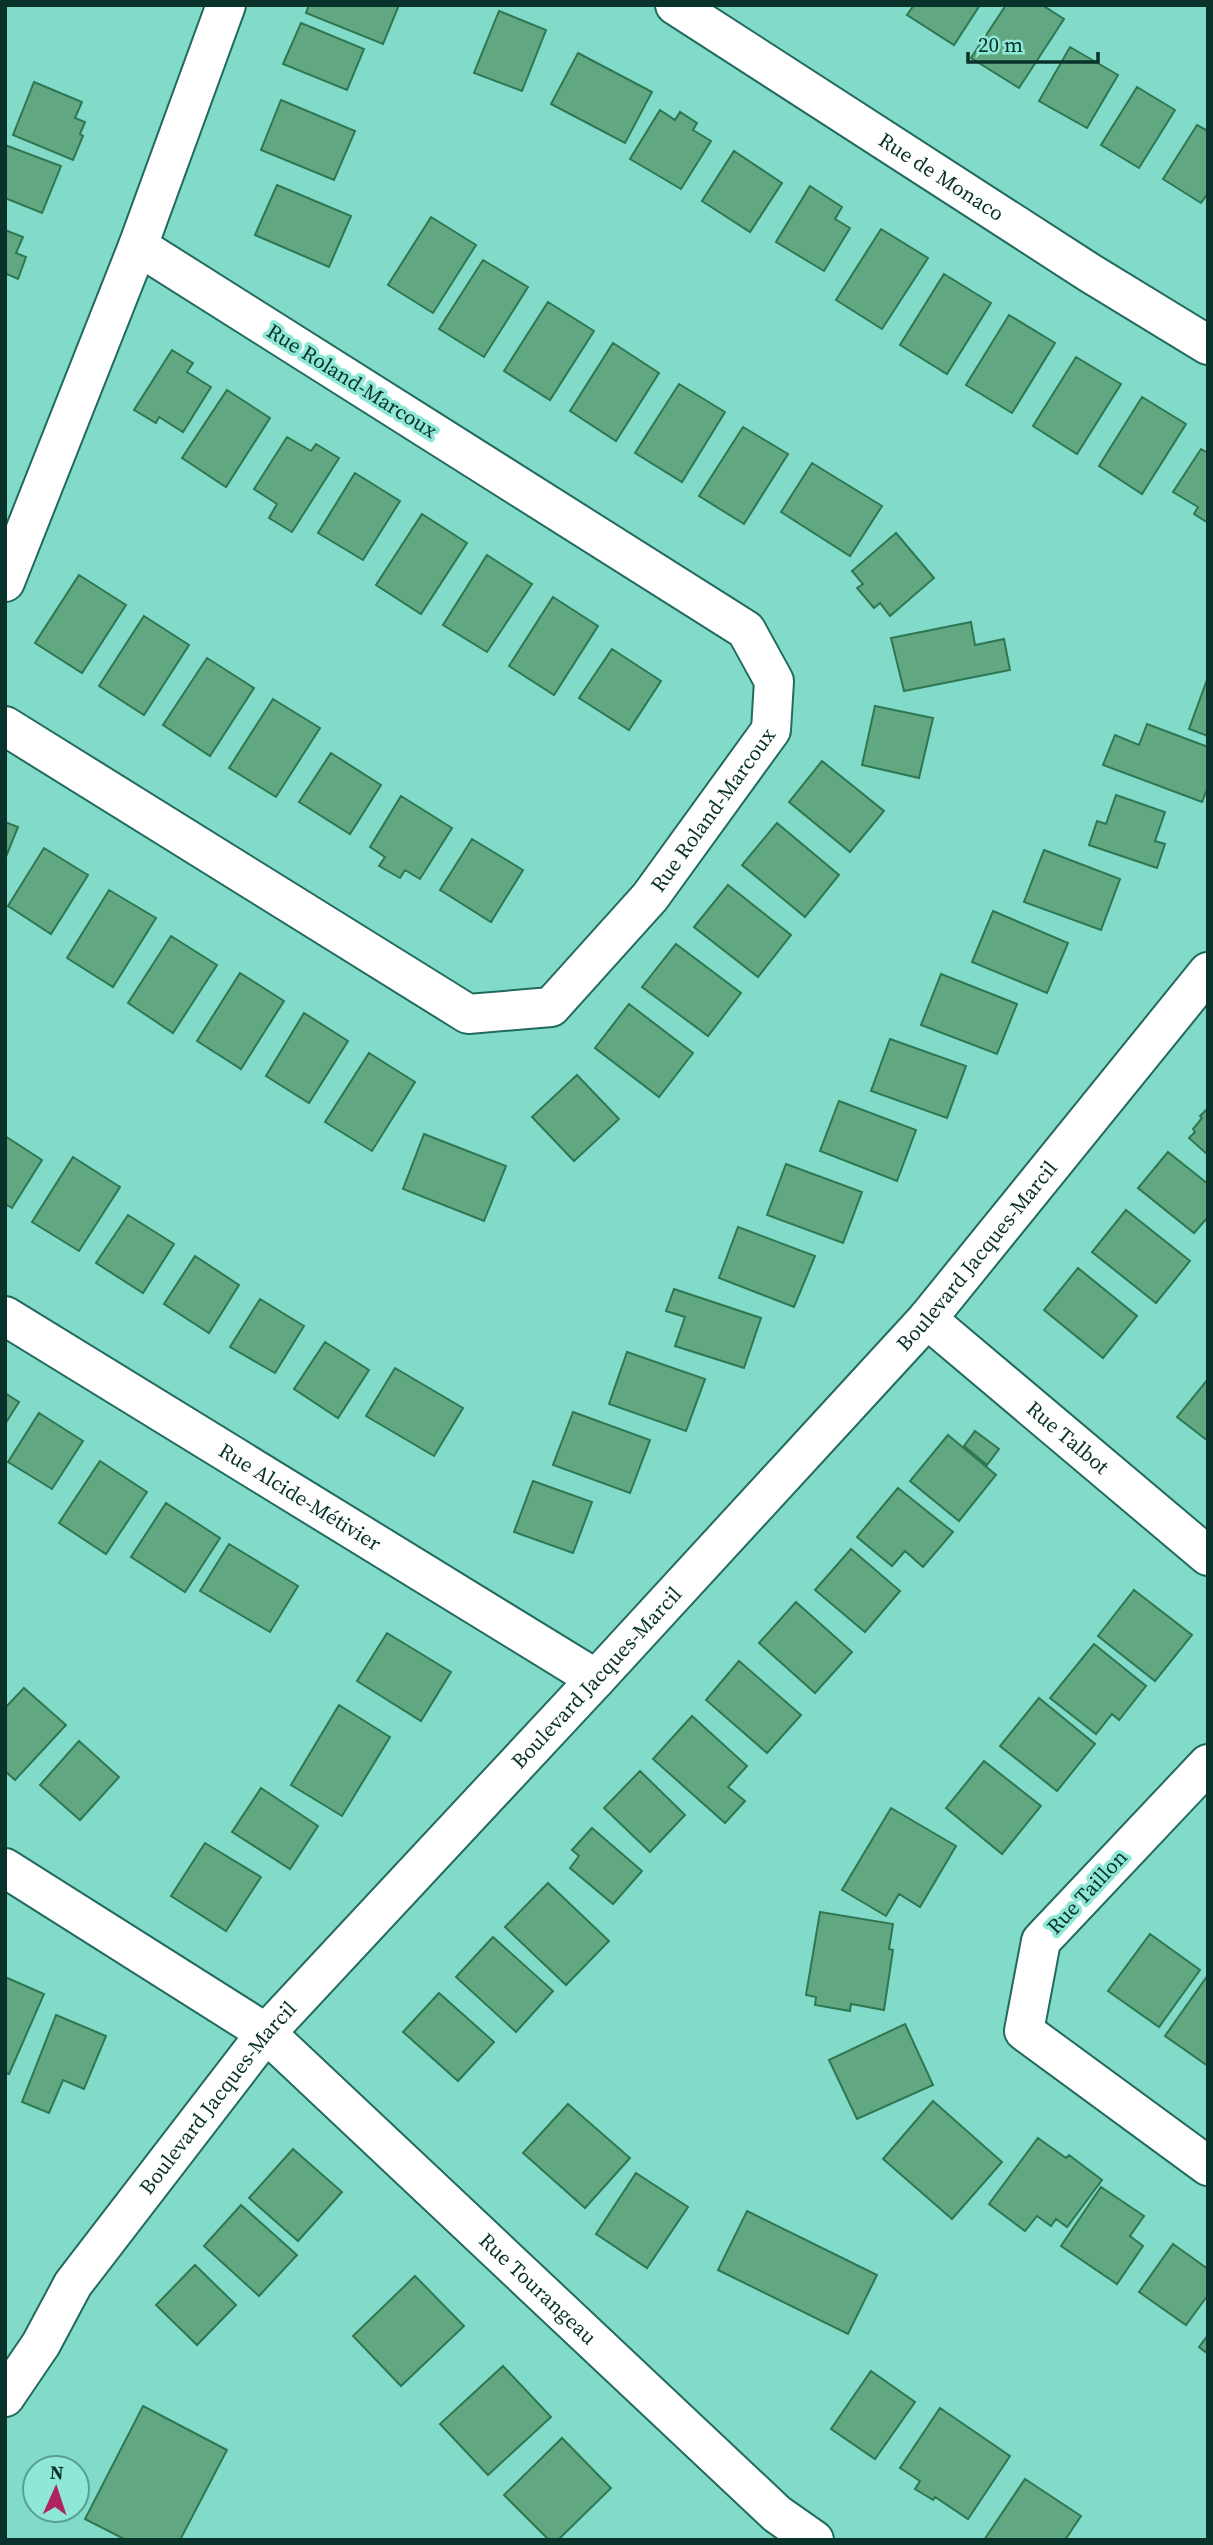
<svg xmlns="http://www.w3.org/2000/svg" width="1213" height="2545" viewBox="0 0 1213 2545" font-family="'Source Serif 4',serif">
  <rect width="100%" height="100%" fill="#81dbc8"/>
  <!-- building -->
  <path fill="#61a781" stroke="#2f7753" stroke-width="2" d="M309 5H399L383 44 306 13Z
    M914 5H980L954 45 907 15Z
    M1006 5H1042L1064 19 1019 88 971 58Z
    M499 11 546 30 522 91 474 73Z
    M301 23 364 49 347 90 283 64Z
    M1070 47 1118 75 1087 128 1039 101Z
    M578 53 652 92 625 143 551 104Z
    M34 82 82 102 75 118 85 122 80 134 83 136 73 160 13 135Z
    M1137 87 1175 110 1139 168 1101 145Z
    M281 100 355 131 334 180 261 150Z
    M660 110 675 120 680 112 697 123 693 130 711 141 681 189 630 159Z
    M1197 125 1208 131V193L1201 203 1163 179Z
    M5 145 61 166 42 213 5 198Z
    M734 151 782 183 750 232 702 201Z
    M277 185 351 216 329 267 255 235Z
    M810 186 842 207 835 219 850 228 824 271 776 242Z
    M431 217 476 245 433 313 388 285Z
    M881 229 928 258 882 329 836 300Z
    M5 230 23 237 16 253 26 257 18 279 7 274 5 278Z
    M483 260 528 287 484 357 439 329Z
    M944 274 991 303 947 374 900 345Z
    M548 302 594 331 550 400 504 371Z
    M1009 315 1055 343 1012 413 966 385Z
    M613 343 659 373 616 441 570 411Z
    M172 350 193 363 187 372 211 387 183 432 159 417 156 423 134 410Z
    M1076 357 1121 384 1077 454 1033 426Z
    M679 384 725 412 682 482 635 453Z
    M227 390 270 418 226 487 182 458Z
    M1142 397 1186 424 1142 494 1099 466Z
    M743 427 788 454 744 524 699 496Z
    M287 437 311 451 316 444 339 458 292 532 269 518 277 504 254 489Z
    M1201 449 1208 453V523L1194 514 1198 507 1173 492Z
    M812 463 882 506 850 556 781 512Z
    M355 473 400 501 363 560 318 533Z
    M422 514 467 543 421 614 376 585Z
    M896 533 934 578 890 616 880 603 874 608 857 588 863 584 852 571Z
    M487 555 532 584 487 652 443 625Z
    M79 575 126 605 82 673 35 643Z
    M553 597 598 626 554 695 509 666Z
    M144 616 189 645 144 715 99 686Z
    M971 622 975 645 1004 639 1010 670 904 691 891 638Z
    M612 649 661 681 629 730 579 698Z
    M207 658 254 688 210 756 163 725Z
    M1208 677V736L1189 729Z
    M273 699 320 728 276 797 229 768Z
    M875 706 933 718 919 778 862 765Z
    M1147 724 1208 747V787L1202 802 1103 765 1115 735 1139 745Z
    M331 753 381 785 350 834 299 802Z
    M822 761 884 811 850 852 789 802Z
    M1116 795 1165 812 1155 841 1165 844 1157 868 1089 845 1097 821 1106 824Z
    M401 796 452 828 420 879 405 870 400 878 379 866 385 857 370 847Z
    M5 822 18 827 5 859Z
    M777 823 839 875 805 917 742 865Z
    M472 839 523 870 491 922 440 890Z
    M44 848 88 875 51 934 8 906Z
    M1044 850 1120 879 1101 930 1024 902Z
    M728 885 791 935 758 977 694 927Z
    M109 890 156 918 113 987 67 958Z
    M993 911 1068 943 1047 993 972 962Z
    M171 936 217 965 173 1033 128 1003Z
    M676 944 741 993 708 1036 642 987Z
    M240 973 284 1001 241 1069 197 1041Z
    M941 974 1017 1004 997 1054 921 1025Z
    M629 1004 693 1053 659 1097 595 1048Z
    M304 1013 348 1041 309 1103 266 1076Z
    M890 1039 966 1066 947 1118 871 1091Z
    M369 1053 415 1082 372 1151 325 1122Z
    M577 1075 619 1119 574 1161 532 1117Z
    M839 1101 916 1130 897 1181 820 1151Z
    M1208 1108V1155L1189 1138 1195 1132 1193 1129 1202 1118 1200 1116Z
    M424 1134 506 1166 484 1221 403 1189Z
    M5 1136 42 1160 12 1208 5 1204Z
    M1168 1152 1208 1184V1217L1194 1233 1138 1188Z
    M73 1157 120 1187 79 1251 32 1222Z
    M786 1164 862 1192 843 1243 767 1215Z
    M1126 1210 1190 1261 1156 1303 1092 1252Z
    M128 1215 174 1244 143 1293 96 1263Z
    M738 1227 815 1256 794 1307 719 1278Z
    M195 1256 239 1285 209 1333 164 1304Z
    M1078 1268 1137 1316 1103 1358 1044 1310Z
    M674 1289 761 1318 744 1368 675 1346 685 1317 666 1311Z
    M260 1299 304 1326 275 1373 230 1347Z
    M325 1342 369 1370 338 1418 294 1389Z
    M627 1352 705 1379 686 1431 609 1404Z
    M395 1368 463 1408 434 1456 366 1416Z
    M1208 1379V1441L1177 1417Z
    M5 1393 19 1402 5 1424Z
    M573 1412 650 1440 630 1493 553 1465Z
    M39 1413 83 1441 52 1489 8 1462Z
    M975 1431 999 1449 987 1465 964 1446Z
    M948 1435 996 1475 959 1521 910 1481Z
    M100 1461 147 1492 106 1554 59 1523Z
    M533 1481 592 1502 573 1553 514 1532Z
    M898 1488 953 1532 923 1567 905 1551 892 1566 857 1537Z
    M166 1503 220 1538 185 1592 131 1557Z
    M229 1544 298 1586 270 1632 200 1591Z
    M851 1549 900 1591 865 1632 815 1590Z
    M1134 1590 1192 1635 1155 1681 1098 1636Z
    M796 1602 852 1652 815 1693 759 1643Z
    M387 1633 451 1672 421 1721 357 1681Z
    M1094 1644 1146 1686 1119 1720 1112 1714 1096 1734 1050 1698Z
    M739 1661 801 1715 767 1753 706 1700Z
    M24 1688 66 1725 15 1780 5 1771V1708Z
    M1039 1698 1095 1744 1057 1791 1000 1746Z
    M339 1705 390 1737 342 1816 291 1785Z
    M692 1716 747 1766 728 1787 745 1801 725 1823 653 1759Z
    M79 1741 119 1777 80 1820 40 1785Z
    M984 1761 1041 1806 1002 1854 946 1808Z
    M640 1771 685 1815 650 1852 604 1808Z
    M261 1788 318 1826 290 1869 232 1832Z
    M891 1808 956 1846 920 1907 899 1894 886 1916 842 1890Z
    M592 1828 642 1871 613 1904 570 1868 579 1856 572 1850Z
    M205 1843 261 1877 226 1931 171 1896Z
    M548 1883 609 1941 566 1985 505 1927Z
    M820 1912 893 1924 889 1949 893 1950 884 2010 851 2004 850 2011 815 2005 816 1997 806 1995Z
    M1150 1934 1200 1970 1159 2027 1108 1991Z
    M493 1937 553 1991 516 2032 456 1977Z
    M1208 1975V2066L1165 2036Z
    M5 1977 44 1994 9 2074 5 2073Z
    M439 1993 494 2042 458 2081 403 2032Z
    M56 2015 106 2036 84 2089 63 2080 49 2113 22 2102Z
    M905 2024 933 2085 857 2119 829 2060Z
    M933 2101 1002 2162 952 2219 883 2159Z
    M568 2104 630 2158 585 2208 523 2153Z
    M1038 2138 1066 2158 1069 2155 1102 2180 1067 2227 1056 2219 1051 2226 1037 2216 1025 2231 989 2204Z
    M293 2149 342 2192 298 2241 249 2198Z
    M636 2173 688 2207 647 2268 596 2234Z
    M1101 2187 1144 2216 1130 2236 1143 2246 1117 2284 1061 2246Z
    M241 2205 297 2255 259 2296 204 2246Z
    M747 2211 877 2275 848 2334 718 2270Z
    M1173 2244 1208 2269V2295L1186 2325 1139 2292Z
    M195 2265 236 2305 197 2345 156 2305Z
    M415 2276 464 2326 401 2386 353 2336Z
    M1208 2335V2354L1199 2347Z
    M503 2366 551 2417 488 2475 440 2424Z
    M871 2371 915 2402 875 2459 831 2429Z
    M143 2406 227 2450 180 2540H126L85 2519Z
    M940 2408 1010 2456 968 2519 935 2497 933 2500 915 2489 920 2481 900 2468Z
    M562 2438 611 2488 558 2540H549L504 2495Z
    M1025 2479 1081 2516 1065 2540H984Z"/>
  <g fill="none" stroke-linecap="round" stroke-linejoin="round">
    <defs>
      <g id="minor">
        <path id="s1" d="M675 5 1090 273 1208 345"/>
        <path d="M5 582 138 246 226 5"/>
        <path id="s2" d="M5 726 468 1014 551 1007 650 897 771 730 774 681 746 630 138 246"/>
        <path id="s3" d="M5 1316 596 1679"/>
        <path id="s4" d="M927 1319 1208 1556"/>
        <path d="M1208 1764 1041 1941 1024 2031 1208 2166"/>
        <path id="s5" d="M5 1868 266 2033 777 2514 814 2540"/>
        <path id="s6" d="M5 2397 41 2344 73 2284 266 2033 596 1679 927 1319 1208 972"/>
      </g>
    </defs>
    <!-- minor casing -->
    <use href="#minor" stroke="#236a5e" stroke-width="42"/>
    <!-- minor -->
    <use href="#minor" stroke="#fff" stroke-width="38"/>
  </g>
  <g text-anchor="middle" stroke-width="7" stroke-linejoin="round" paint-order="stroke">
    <!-- street labels -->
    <g font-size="21" fill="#09322b" stroke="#8ee8d5">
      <text dy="7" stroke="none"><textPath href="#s1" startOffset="317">Rue de Monaco</textPath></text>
      <text transform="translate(352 381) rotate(32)" y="7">Rue Roland-Marcoux</text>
      <text dy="7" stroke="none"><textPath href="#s2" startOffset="884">Rue Roland-Marcoux</textPath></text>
      <text dy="7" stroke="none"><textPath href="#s6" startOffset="1502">Boulevard Jacques-Marcil</textPath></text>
      <text dy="7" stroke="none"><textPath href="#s4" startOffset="184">Rue Talbot</textPath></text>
      <text dy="7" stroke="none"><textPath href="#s3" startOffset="346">Rue Alcide-Métivier</textPath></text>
      <text dy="7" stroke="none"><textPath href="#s6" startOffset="934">Boulevard Jacques-Marcil</textPath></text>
      <text transform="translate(1087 1892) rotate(-47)" y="7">Rue Taillon</text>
      <text dy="7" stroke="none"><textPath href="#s6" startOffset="368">Boulevard Jacques-Marcil</textPath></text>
      <text dy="7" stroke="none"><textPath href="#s5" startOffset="682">Rue Tourangeau</textPath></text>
    </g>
  </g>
  <!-- border -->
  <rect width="1213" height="2545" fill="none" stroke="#09322b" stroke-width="14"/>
  <!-- north arrow -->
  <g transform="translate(56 2489) rotate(3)"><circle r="33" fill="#8ee8d5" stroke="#599f91" stroke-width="2"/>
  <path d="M0-5L12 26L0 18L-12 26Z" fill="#af2362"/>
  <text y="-10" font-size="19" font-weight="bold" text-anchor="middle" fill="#09322b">N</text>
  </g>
  <!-- scale -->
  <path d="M968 52v10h130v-10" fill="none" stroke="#09322b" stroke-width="3.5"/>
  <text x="978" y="52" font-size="21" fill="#09322b" stroke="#8ee8d5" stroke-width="5" paint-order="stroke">20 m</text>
</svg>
